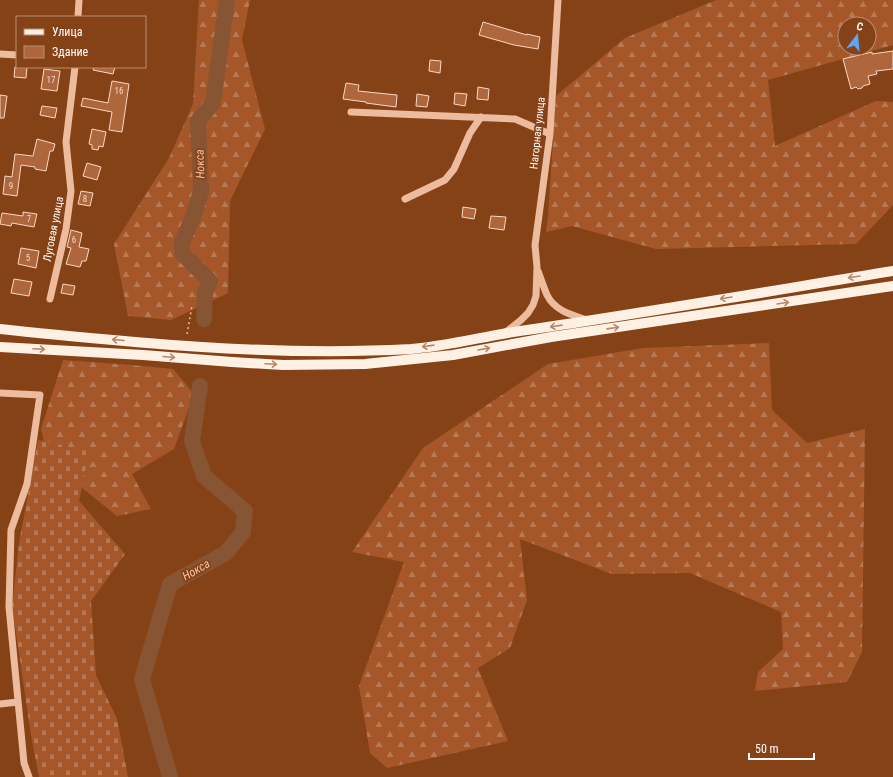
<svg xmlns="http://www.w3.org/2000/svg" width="893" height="777" viewBox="0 0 893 777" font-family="'Roboto Condensed',sans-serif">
  <defs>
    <pattern id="forest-firs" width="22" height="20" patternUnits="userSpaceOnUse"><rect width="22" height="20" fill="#a5572a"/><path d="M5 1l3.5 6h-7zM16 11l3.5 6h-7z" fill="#b77955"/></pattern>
    <pattern id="cemetery-stones" width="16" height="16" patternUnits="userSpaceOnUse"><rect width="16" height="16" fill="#a5572a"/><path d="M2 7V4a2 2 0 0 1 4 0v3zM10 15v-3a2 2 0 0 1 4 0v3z" fill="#b77955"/></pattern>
  </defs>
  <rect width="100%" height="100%" fill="#864217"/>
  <!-- forest -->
  <path fill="url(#forest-firs)" fill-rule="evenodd" d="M199 0H250L242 40 265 129 230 201 228 293 171 320 128 316 114 244 169 158 193 104Z
    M716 0H893V45L768 80 775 146 876 101 893 102V205L856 244 656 249 572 226 546 232 548 216 556 96 625 38ZM845 24H869V48H845Z
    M769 343 772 410 807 443 865 429 862 652 847 682 755 691 758 672 783 649 781 612 690 573 612 574 520 539 527 600 510 648 478 668 508 741 387 768 370 753 359 686 404 562 352 552 423 448 548 364 643 348Z
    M63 360 132 365 173 369 194 394 174 449 132 474 151 509 117 516 70 478 51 472 41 429Z"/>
  <!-- cemetery -->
  <path fill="url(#cemetery-stones)" d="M38 440 89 451 79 501 125 554 91 601 96 675 117 719 128 777H39L31 735 12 606 19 543Z"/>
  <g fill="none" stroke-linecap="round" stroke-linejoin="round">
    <!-- river -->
    <path stroke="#875434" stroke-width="16" d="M204 319 205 293 210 281 182 253V242L194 215 201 191 198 121 213 103 227 0
      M170 777 142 679 170 584 226 553 243 532 245 511 204 476 192 441 200 386"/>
  </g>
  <!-- building -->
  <path fill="#ae673c" stroke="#fad7c3" d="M483 22 527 35V34L540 37 538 49 514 45 479 35Z
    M893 51V69L876 71 877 74 868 76 870 84 863 86 862 88 858 89 856 87 851 89 843 59 872 52V54Z
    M430 60 441 61 440 73 429 71Z
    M15 67H27L26 78 14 77Z
    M94 67H115L113 74 93 70Z
    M44 69 60 71 57 91 41 89Z
    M112 81 129 84 122 132 109 130 112 112 81 106 83 98 108 103Z
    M346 83 359 85 358 91 397 95 396 107 366 103V102L343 99Z
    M478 87 489 89 488 100 477 99Z
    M455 93 467 94 465 106 454 104Z
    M417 94 429 96 427 107 416 106Z
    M0 95 7 96 4 118H0Z
    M42 106 57 108 55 118 40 115Z
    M92 129 106 132 103 147 99 146 98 150 92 149V145L89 144Z
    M37 139 55 144 53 151H50L46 171 35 169V167L21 165 17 196 3 194 5 176 12 177 15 154 33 156Z
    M87 163 101 167 97 180 83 176Z
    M81 191 93 193 90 206 78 204Z
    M463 207 476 209 474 219 462 217Z
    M23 212 37 214 34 227 12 223 11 226 0 224 2 213 23 216Z
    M491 216 506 217 504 230 489 228Z
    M71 230 82 233 79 247 89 249 86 261H82L80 267 66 264 71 248 67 247Z
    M21 248 39 251 36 268 18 264Z
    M14 279 32 282 29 296 11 293Z
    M63 284 75 286 73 295 61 293Z"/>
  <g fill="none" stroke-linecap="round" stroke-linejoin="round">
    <!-- path -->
    <path stroke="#edbb9d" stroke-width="1.5" stroke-dasharray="2 3" stroke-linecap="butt" d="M187 334 192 306"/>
    <!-- minor -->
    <path stroke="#edbb9d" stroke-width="7" d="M78 17 79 0
      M0 54 17 55
      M351 112 515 119 550 134
      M405 199 445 180 454 169 470 133 481 117
      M538 271C541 279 544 288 547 295 555 311 572 315 587 320
      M50 299 66 229 71 191 66 142 75 67
      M506 332 521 320 528 313 533 305 536 296 537 267 535 245 550 134 558 0
      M0 393 40 395 27 484 11 530 9 607 24 763 29 777
      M0 704 18 702"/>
    <!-- major -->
    <path stroke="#fff0e4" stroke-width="10" d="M0 329C45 334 90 338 135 342 227 350 319 354 411 349 450 346 488 335 527 330 649 312 771 291 893 271
      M0 347 143 355 232 362 283 365 365 364 453 355 551 337 893 286"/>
  </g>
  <!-- one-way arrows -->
  <defs><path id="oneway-shaft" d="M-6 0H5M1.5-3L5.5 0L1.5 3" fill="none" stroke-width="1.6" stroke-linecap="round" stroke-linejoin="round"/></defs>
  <g stroke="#b68869">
    <use href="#oneway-shaft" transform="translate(854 277) rotate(171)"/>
    <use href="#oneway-shaft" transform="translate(726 298) rotate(171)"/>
    <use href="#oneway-shaft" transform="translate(783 303) rotate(-9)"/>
    <use href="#oneway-shaft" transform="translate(556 326) rotate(172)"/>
    <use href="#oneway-shaft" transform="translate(613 328) rotate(-8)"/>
    <use href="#oneway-shaft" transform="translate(118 340) rotate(-175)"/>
    <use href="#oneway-shaft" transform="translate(428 346) rotate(172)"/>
    <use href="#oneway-shaft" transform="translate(39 349) rotate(3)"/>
    <use href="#oneway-shaft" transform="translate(484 349) rotate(-10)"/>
    <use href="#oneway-shaft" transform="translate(169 357) rotate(5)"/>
    <use href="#oneway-shaft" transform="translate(271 364) rotate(3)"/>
  </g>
  <g text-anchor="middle" stroke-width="3.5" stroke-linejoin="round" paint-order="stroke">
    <!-- number labels -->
    <g font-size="9" fill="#ebd9ce">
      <text x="51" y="83">17</text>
      <text x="119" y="94">16</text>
      <text x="11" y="189">9</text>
      <text x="85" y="202">8</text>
      <text x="29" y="222">7</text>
      <text x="74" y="243">6</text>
      <text x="28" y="261">5</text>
    </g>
    <!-- street labels -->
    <g font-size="11" fill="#fff" stroke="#864217">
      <text transform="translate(537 133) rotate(-84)" y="4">Нагорная улица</text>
      <text transform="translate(53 229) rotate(-79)" y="4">Луговая улица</text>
    </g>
    <!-- water labels -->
    <g font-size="12" font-style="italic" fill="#f5c5a9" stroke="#864217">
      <text transform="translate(200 164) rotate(-92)" y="4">Нокса</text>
      <text transform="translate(196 570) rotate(-30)" y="4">Нокса</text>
    </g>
  </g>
  <!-- legend -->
  <rect x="16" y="16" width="130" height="52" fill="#864217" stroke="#b68e74"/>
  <rect x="24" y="29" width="20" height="6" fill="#fff0e4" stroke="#b68e74"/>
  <text x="52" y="36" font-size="12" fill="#ffffff">Улица</text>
  <rect x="24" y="46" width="20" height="12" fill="#ae673c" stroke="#b68e74"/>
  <text x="52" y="56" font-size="12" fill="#ffffff">Здание</text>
  <!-- north arrow -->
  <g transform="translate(857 36) rotate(16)"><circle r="19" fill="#864217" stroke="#b68e74"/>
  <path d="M0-3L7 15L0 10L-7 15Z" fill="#5aa7ff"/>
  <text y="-6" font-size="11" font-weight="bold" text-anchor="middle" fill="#ffffff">С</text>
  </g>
  <!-- scale -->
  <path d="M749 753v6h65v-6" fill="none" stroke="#ffffff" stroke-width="2"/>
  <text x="755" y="753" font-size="12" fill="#ffffff" stroke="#864217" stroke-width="3" paint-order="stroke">50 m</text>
</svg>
